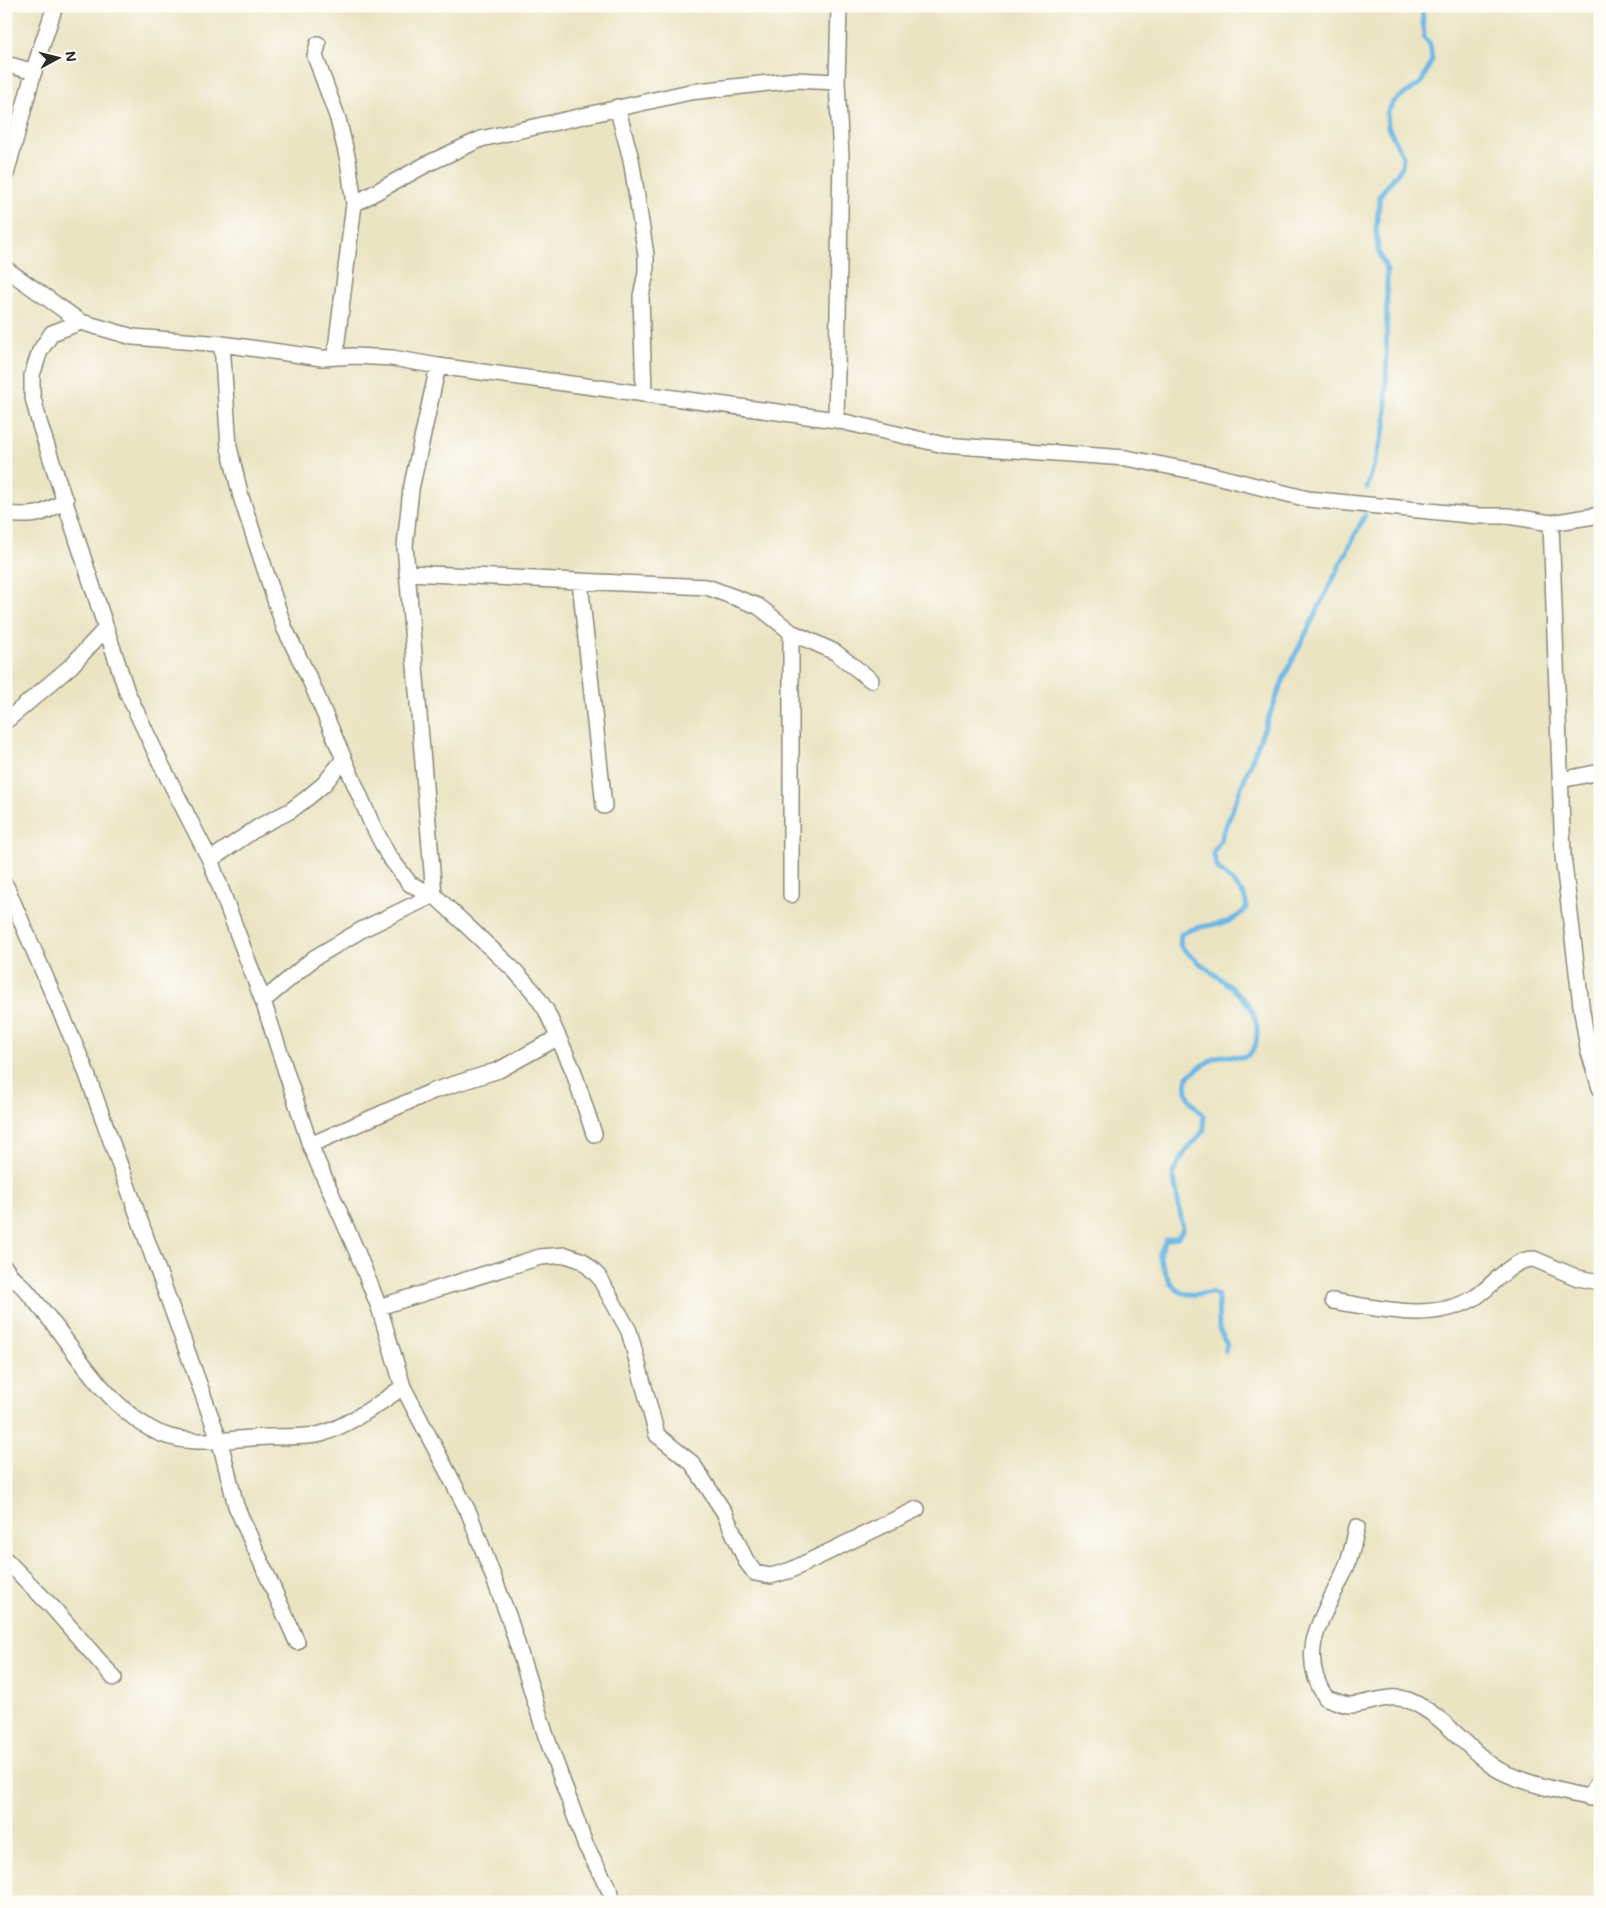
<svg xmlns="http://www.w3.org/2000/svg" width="1606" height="1908" viewBox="0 0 1606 1908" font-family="Mali,sans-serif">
  <rect width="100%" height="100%" fill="#fdfcf7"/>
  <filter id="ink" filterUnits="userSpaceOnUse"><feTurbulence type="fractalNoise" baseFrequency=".02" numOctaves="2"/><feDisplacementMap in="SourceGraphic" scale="10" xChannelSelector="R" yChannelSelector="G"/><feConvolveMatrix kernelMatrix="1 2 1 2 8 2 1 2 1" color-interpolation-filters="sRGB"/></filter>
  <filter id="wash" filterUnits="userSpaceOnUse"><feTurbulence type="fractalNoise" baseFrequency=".0096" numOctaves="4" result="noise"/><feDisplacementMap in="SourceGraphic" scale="20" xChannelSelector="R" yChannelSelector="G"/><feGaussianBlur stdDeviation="1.12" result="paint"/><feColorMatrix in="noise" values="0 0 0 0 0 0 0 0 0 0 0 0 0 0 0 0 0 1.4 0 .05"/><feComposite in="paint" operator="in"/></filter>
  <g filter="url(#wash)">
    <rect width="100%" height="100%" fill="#ebe4c3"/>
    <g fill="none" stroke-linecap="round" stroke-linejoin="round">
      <!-- stream -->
      <path stroke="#6ab7e4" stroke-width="5" d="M1367 488 1386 424 1387 271 1378 250 1376 230 1380 195 1402 167 1403 156 1388 127 1387 113 1394 101 1421 83 1432 60 1430 45 1424 37 1422 6
        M1225 1352 1227 1344 1219 1329 1218 1296 1211 1292C1175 1301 1169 1285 1159 1255L1166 1240 1178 1237 1183 1229 1173 1173 1183 1155 1204 1130 1203 1115C1190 1103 1183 1093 1188 1076 1198 1069 1209 1059 1221 1056 1231 1054 1241 1061 1251 1053 1256 1049 1256 1042 1257 1036 1261 992 1202 973 1180 945L1181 934C1205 920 1227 932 1247 907L1244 895 1231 880 1218 869 1213 853 1220 841 1286 673 1365 515"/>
    </g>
  </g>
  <g filter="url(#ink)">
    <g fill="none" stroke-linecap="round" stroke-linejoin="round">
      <defs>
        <path id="minor" d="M318 44 315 56 338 119 348 160 354 204 335 357
          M6 64 34 72
          M617 107 631 159 646 255V273L641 296 644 393
          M6 174 36 63 55 6
          M354 204 427 164 481 139 690 92 795 80 837 82
          M6 269 81 322 133 337 222 344 322 358 354 356 392 358 438 366 836 420 944 445 1126 458 1204 473 1308 499 1479 516H1508L1551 523 1600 515
          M222 344 229 447 241 497 284 627 310 680 371 822 388 855 410 884 434 895 515 971 533 991 546 1010 573 1070 594 1134
          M836 420 841 157 837 82 839 6
          M6 514C35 517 42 515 66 500
          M1551 523 1563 856 1581 1005 1588 1049 1600 1088
          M407 573 707 587 758 606 791 632 835 652 871 680
          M580 582 604 806
          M106 628 127 692 161 764 210 860 263 1001 310 1145 357 1252 379 1307 403 1387 469 1513 509 1618 545 1733 585 1844 611 1893
          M791 632V895
          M6 721 71 666 106 628 40 425 32 394V375L40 351 52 333 81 322
          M1561 780 1600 772
          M210 860 260 826 290 811 306 799 324 784 344 759
          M6 886 84 1066 220 1442 236 1506 297 1642
          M263 1001 314 958 363 929 434 895 405 546 411 489 438 366
          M310 1145 433 1091 499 1070 557 1038
          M6 1269C12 1279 19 1282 26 1290 36 1302 46 1314 55 1326 82 1362 109 1404 149 1428 186 1450 228 1438 268 1437 284 1436 305 1438 321 1434 345 1427 382 1402 403 1387
          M1333 1301C1379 1308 1431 1323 1474 1298 1493 1287 1510 1259 1534 1259L1578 1278 1600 1282
          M379 1307 540 1257 566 1255 583 1261 599 1277 629 1331 657 1435 692 1463 724 1512 746 1561 755 1573 771 1576 791 1570 917 1509
          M1357 1527C1354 1540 1352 1553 1347 1565 1328 1612 1293 1648 1326 1698 1334 1700 1343 1705 1351 1705 1370 1704 1390 1693 1408 1700 1442 1714 1463 1744 1491 1765 1512 1781 1573 1795 1600 1799
          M6 1560 54 1609 114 1678
          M1589 1798 1600 1779"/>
      </defs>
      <!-- minor casing -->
      <use href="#minor" stroke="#8b8877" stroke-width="18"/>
      <!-- minor -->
      <use href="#minor" stroke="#fff" stroke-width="15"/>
    </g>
  </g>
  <!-- margin -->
  <rect width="1606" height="1908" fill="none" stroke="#fdfcf7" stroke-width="25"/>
  <!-- north arrow -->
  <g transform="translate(58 58) rotate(83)" stroke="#fdfcf7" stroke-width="4" paint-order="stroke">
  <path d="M0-4L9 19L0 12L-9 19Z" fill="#2b2b2b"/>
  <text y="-8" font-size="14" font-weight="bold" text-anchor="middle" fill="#2b2b2b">N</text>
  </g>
</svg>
